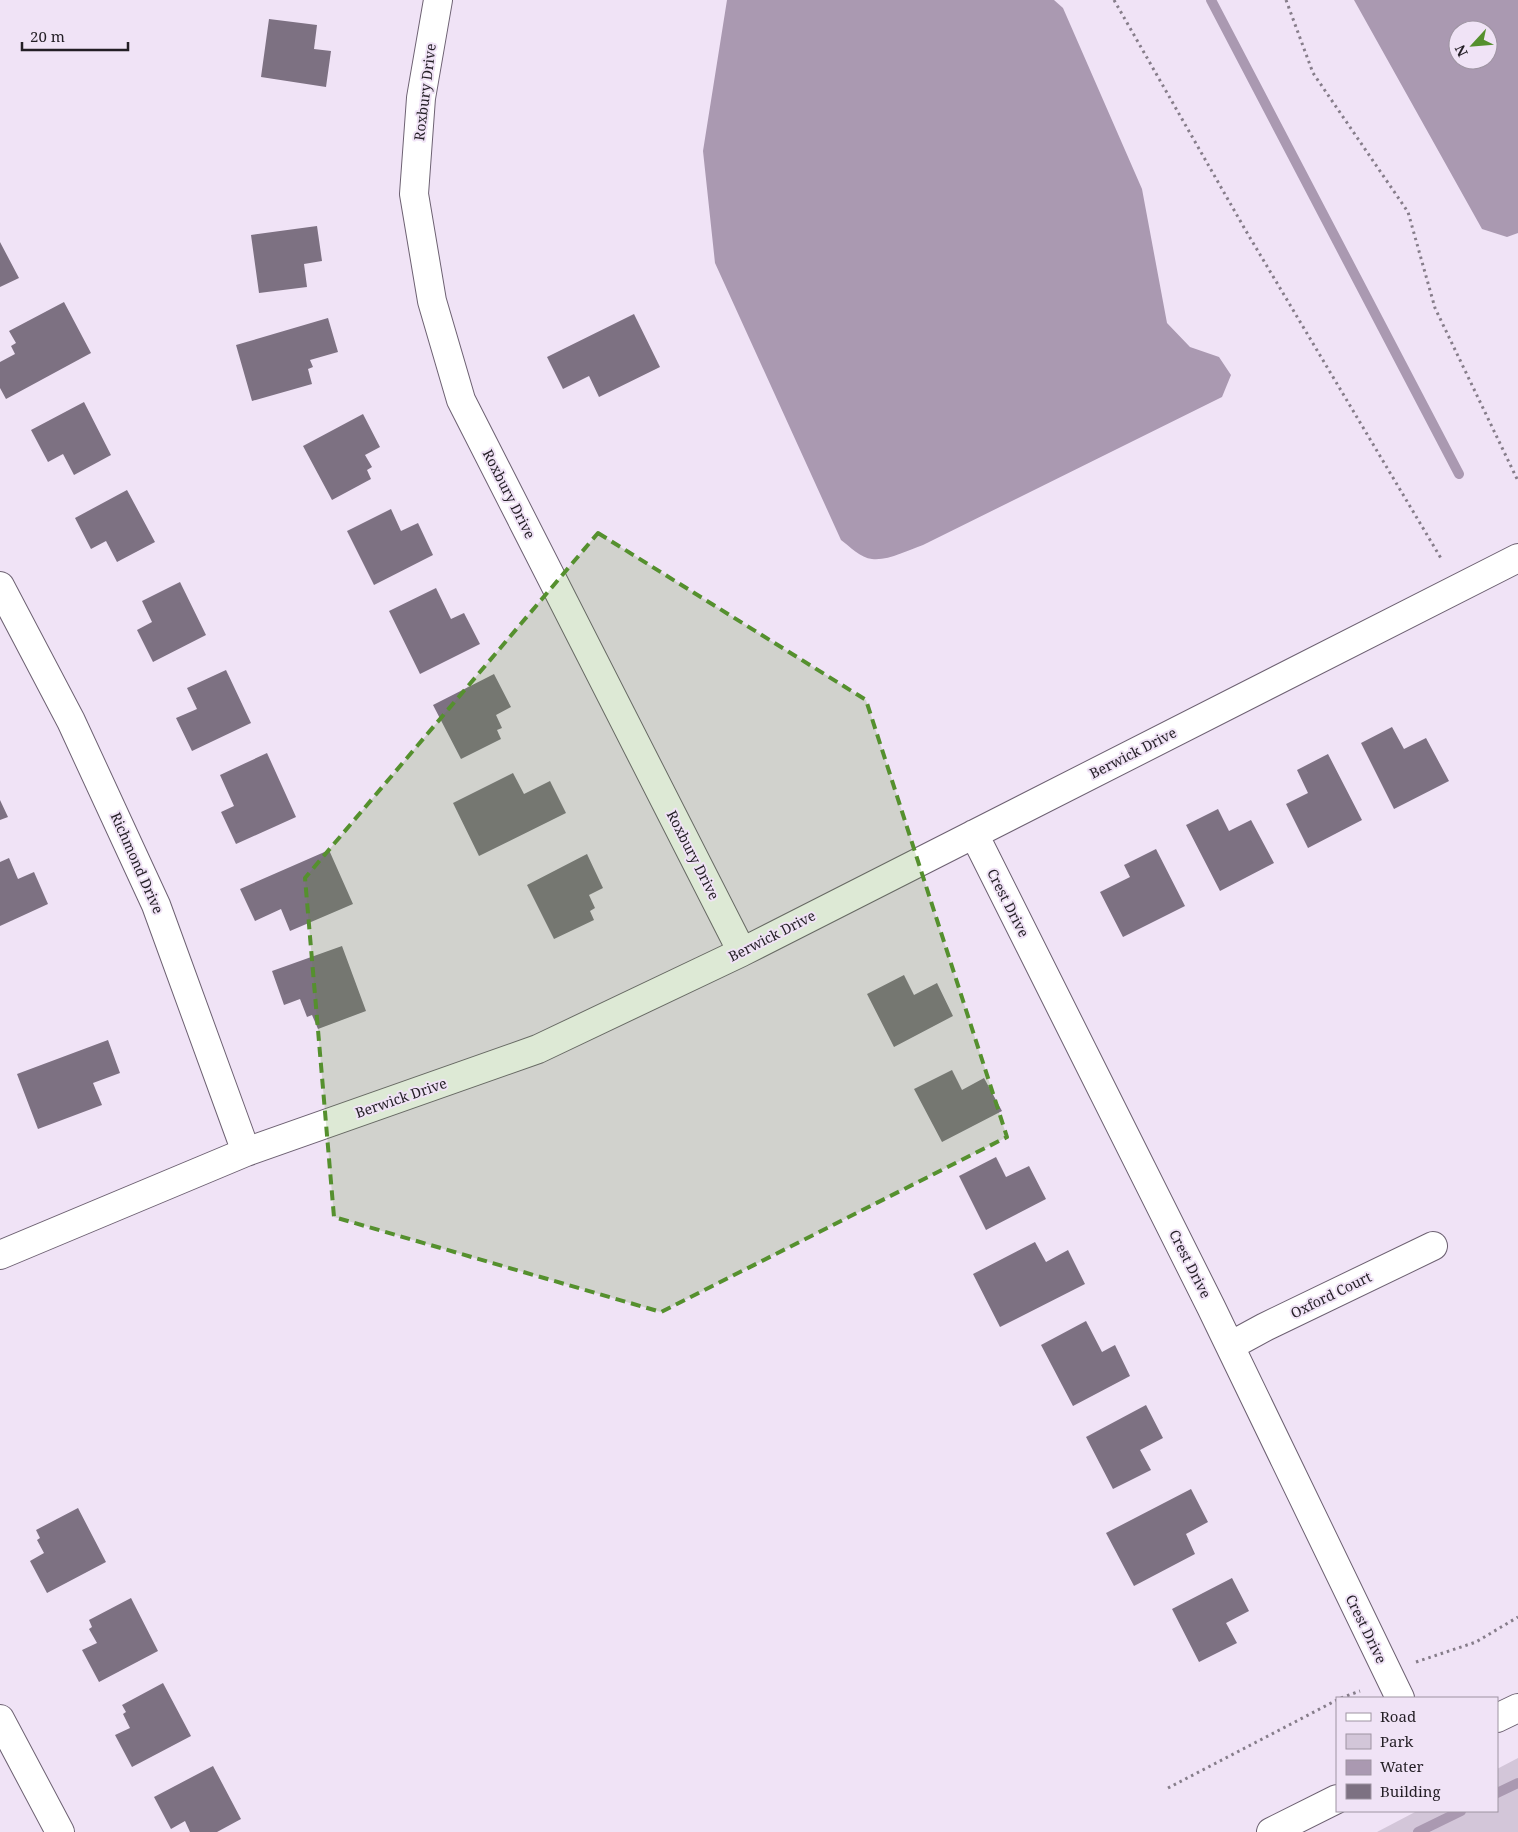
<svg xmlns="http://www.w3.org/2000/svg" width="1518" height="1832" viewBox="0 0 1518 1832" font-family="'Noto Serif',serif">
  <rect width="100%" height="100%" fill="#f0e3f6"/>
  <!-- green -->
  <path fill="#d3c6d9" d="M1518 1758V1832H1377L1417 1811H1497V1769Z"/>
  <!-- water -->
  <path fill="#aa99b1" fill-rule="evenodd" d="M727 0H1054L1063 8 1142 189 1167 323 1190 347 1219 357 1231 375 1222 397 923 545C908 550 888 561 872 559 861 558 849 546 841 540L715 263 703 151Z
    M1354 0H1518V233L1507 237 1482 229ZM1458 30H1488V60H1458Z"/>
  <g fill="none" stroke-linecap="round" stroke-linejoin="round">
    <!-- stream -->
    <path stroke="#aa99b1" stroke-width="10" d="M1211 0 1459 474
      M1497 1793 1518 1783
      M1418 1832 1461 1811"/>
  </g>
  <!-- building -->
  <path fill="#7d7182" d="M269 19 317 25 314 49 331 51 326 87 261 77Z
    M317 226 322 261 304 264 307 287 259 293 251 235Z
    M0 242 19 278 0 287Z
    M64 302 91 353 6 399 0 388V362L15 354 11 346 16 343 9 331Z
    M634 314 660 367 599 397 589 376 563 389 547 357Z
    M328 318 338 352 310 360 313 367 308 369 312 384 252 401 236 345Z
    M84 402 111 455 74 475 63 454 48 462 31 430Z
    M363 414 380 447 365 455 372 467 367 470 371 479 332 500 303 446Z
    M127 490 155 542 117 562 106 541 91 549 75 518Z
    M391 509 401 531 418 523 433 555 374 585 347 531Z
    M180 582 206 635 153 662 137 630 152 622 142 601Z
    M436 588 451 619 464 613 480 644 420 674 389 611Z
    M226 670 251 723 192 751 176 718 197 709 187 688Z
    M494 674 511 707 496 715 502 728 497 730 501 739 461 759 433 705Z
    M1392 727 1404 749 1426 738 1449 781 1394 809 1361 743Z
    M267 753 296 817 236 844 221 812 234 806 220 775Z
    M1328 754 1362 820 1308 848 1286 804 1308 793 1297 770Z
    M513 773 524 794 550 781 566 813 479 856 453 803Z
    M0 800 8 817 0 820Z
    M1218 809 1229 831 1251 820 1274 863 1220 891 1186 825Z
    M1156 849 1185 906 1123 937 1100 892 1130 877 1124 865Z
    M329 850 353 904 290 931 281 909 255 921 240 889Z
    M587 854 603 888 589 895 595 908 590 911 594 920 554 939 527 885Z
    M9 858 18 879 34 872 48 904 0 926V862Z
    M342 946 366 1011 318 1029 312 1015 307 1017 300 999 284 1005 272 971Z
    M904 975 914 995 937 983 953 1016 894 1047 867 994Z
    M108 1040 120 1073 93 1083 102 1105 38 1129 17 1074Z
    M952 1070 962 1090 984 1078 1002 1111 942 1142 914 1089Z
    M996 1157 1006 1177 1029 1166 1046 1199 986 1230 959 1176Z
    M1035 1242 1046 1262 1068 1250 1085 1284 1000 1327 973 1274Z
    M1086 1321 1102 1352 1115 1345 1130 1376 1073 1406 1041 1345Z
    M1146 1405 1163 1438 1140 1450 1151 1470 1113 1489 1086 1437Z
    M1191 1489 1208 1522 1186 1534 1195 1554 1134 1586 1106 1533Z
    M78 1508 106 1562 47 1593 30 1561 44 1553 37 1540 40 1538 36 1530Z
    M1232 1578 1249 1611 1226 1623 1237 1643 1199 1662 1172 1609Z
    M131 1598 158 1651 99 1682 82 1650 97 1643 89 1629 92 1627 89 1620Z
    M163 1683 191 1736 132 1767 115 1735 130 1728 123 1714 126 1712 122 1705Z
    M213 1766 241 1819 217 1832H190L185 1821 171 1829 154 1797Z"/>
  <g fill="none" stroke-linecap="round" stroke-linejoin="round">
    <defs>
      <path id="minor" d="M438 0 421 98 414 194 432 301 461 400 742 952
        M0 586 71 721 156 905 246 1152
        M974 834 1211 1307 1400 1698
        M0 1255 246 1152 538 1049 742 952 1518 558
        M1230 1346 1265 1327 1433 1246
        M1497 1718 1518 1708
        M0 1719 60 1832
        M1271 1832 1337 1799"/>
    </defs>
    <!-- minor casing -->
    <use href="#minor" stroke="#6d6172" stroke-width="30"/>
    <!-- path -->
    <path stroke="#867d8a" stroke-width="3" stroke-dasharray="2.5 4" stroke-linecap="butt" d="M1114 0 1246 231 1442 560
      M1286 0 1313 73 1408 212 1435 308 1518 481
      M1416 1662 1476 1642 1518 1617
      M1341 1698 1360 1691
      M1168 1788 1337 1700"/>
    <!-- minor -->
    <use href="#minor" stroke="#fff" stroke-width="28"/>
  </g>
  <!-- marked area -->
  <path fill="#55902e" fill-opacity="0.2" stroke="#55902e" stroke-width="4" stroke-dasharray="10 6" stroke-linejoin="round" d="M598 533 866 700 1007 1137 661 1312 334 1217 305 878Z"/>
  <g text-anchor="middle" stroke-width="4" stroke-linejoin="round" paint-order="stroke">
    <!-- street labels -->
    <g font-size="14" fill="#231e25" stroke="#f0e3f6">
      <text transform="translate(425 92) rotate(-83)" y="5">Roxbury Drive</text>
      <text transform="translate(509 494) rotate(63)" y="5">Roxbury Drive</text>
      <text transform="translate(1133 753) rotate(-27)" y="5">Berwick Drive</text>
      <text transform="translate(693 855) rotate(63)" y="5">Roxbury Drive</text>
      <text transform="translate(137 863) rotate(66)" y="5">Richmond Drive</text>
      <text transform="translate(1008 903) rotate(63)" y="5">Crest Drive</text>
      <text transform="translate(772 936) rotate(-27)" y="5">Berwick Drive</text>
      <text transform="translate(401 1098) rotate(-19)" y="5">Berwick Drive</text>
      <text transform="translate(1190 1264) rotate(63)" y="5">Crest Drive</text>
      <text transform="translate(1331 1295) rotate(-26)" y="5">Oxford Court</text>
      <text transform="translate(1366 1629) rotate(64)" y="5">Crest Drive</text>
    </g>
  </g>
  <!-- legend -->
  <rect x="1336" y="1697" width="162" height="115" fill="#f0e3f6" stroke="#9e94a2"/>
  <rect x="1346" y="1713" width="25" height="8" fill="#ffffff" stroke="#9e94a2"/>
  <text x="1380" y="1722" font-size="15" fill="#231e25">Road</text>
  <rect x="1346" y="1734" width="25" height="15" fill="#d3c6d9" stroke="#9e94a2"/>
  <text x="1380" y="1747" font-size="15" fill="#231e25">Park</text>
  <rect x="1346" y="1760" width="25" height="15" fill="#aa99b1" stroke="#9e94a2"/>
  <text x="1380" y="1772" font-size="15" fill="#231e25">Water</text>
  <rect x="1346" y="1784" width="25" height="15" fill="#7d7182" stroke="#9e94a2"/>
  <text x="1380" y="1797" font-size="15" fill="#231e25">Building</text>
  <!-- north arrow -->
  <g transform="translate(1473 45) rotate(244)"><circle r="24" fill="#f0e3f6" stroke="#9e94a2"/>
  <path d="M0-4L9 19L0 12L-9 19Z" fill="#55902e"/>
  <text y="-8" font-size="14" font-weight="bold" text-anchor="middle" fill="#231e25">N</text>
  </g>
  <!-- scale -->
  <path d="M22 42v8h106v-8" fill="none" stroke="#231e25" stroke-width="2.5"/>
  <text x="30" y="42" font-size="15" fill="#231e25" stroke="#f0e3f6" stroke-width="4" paint-order="stroke">20 m</text>
</svg>
